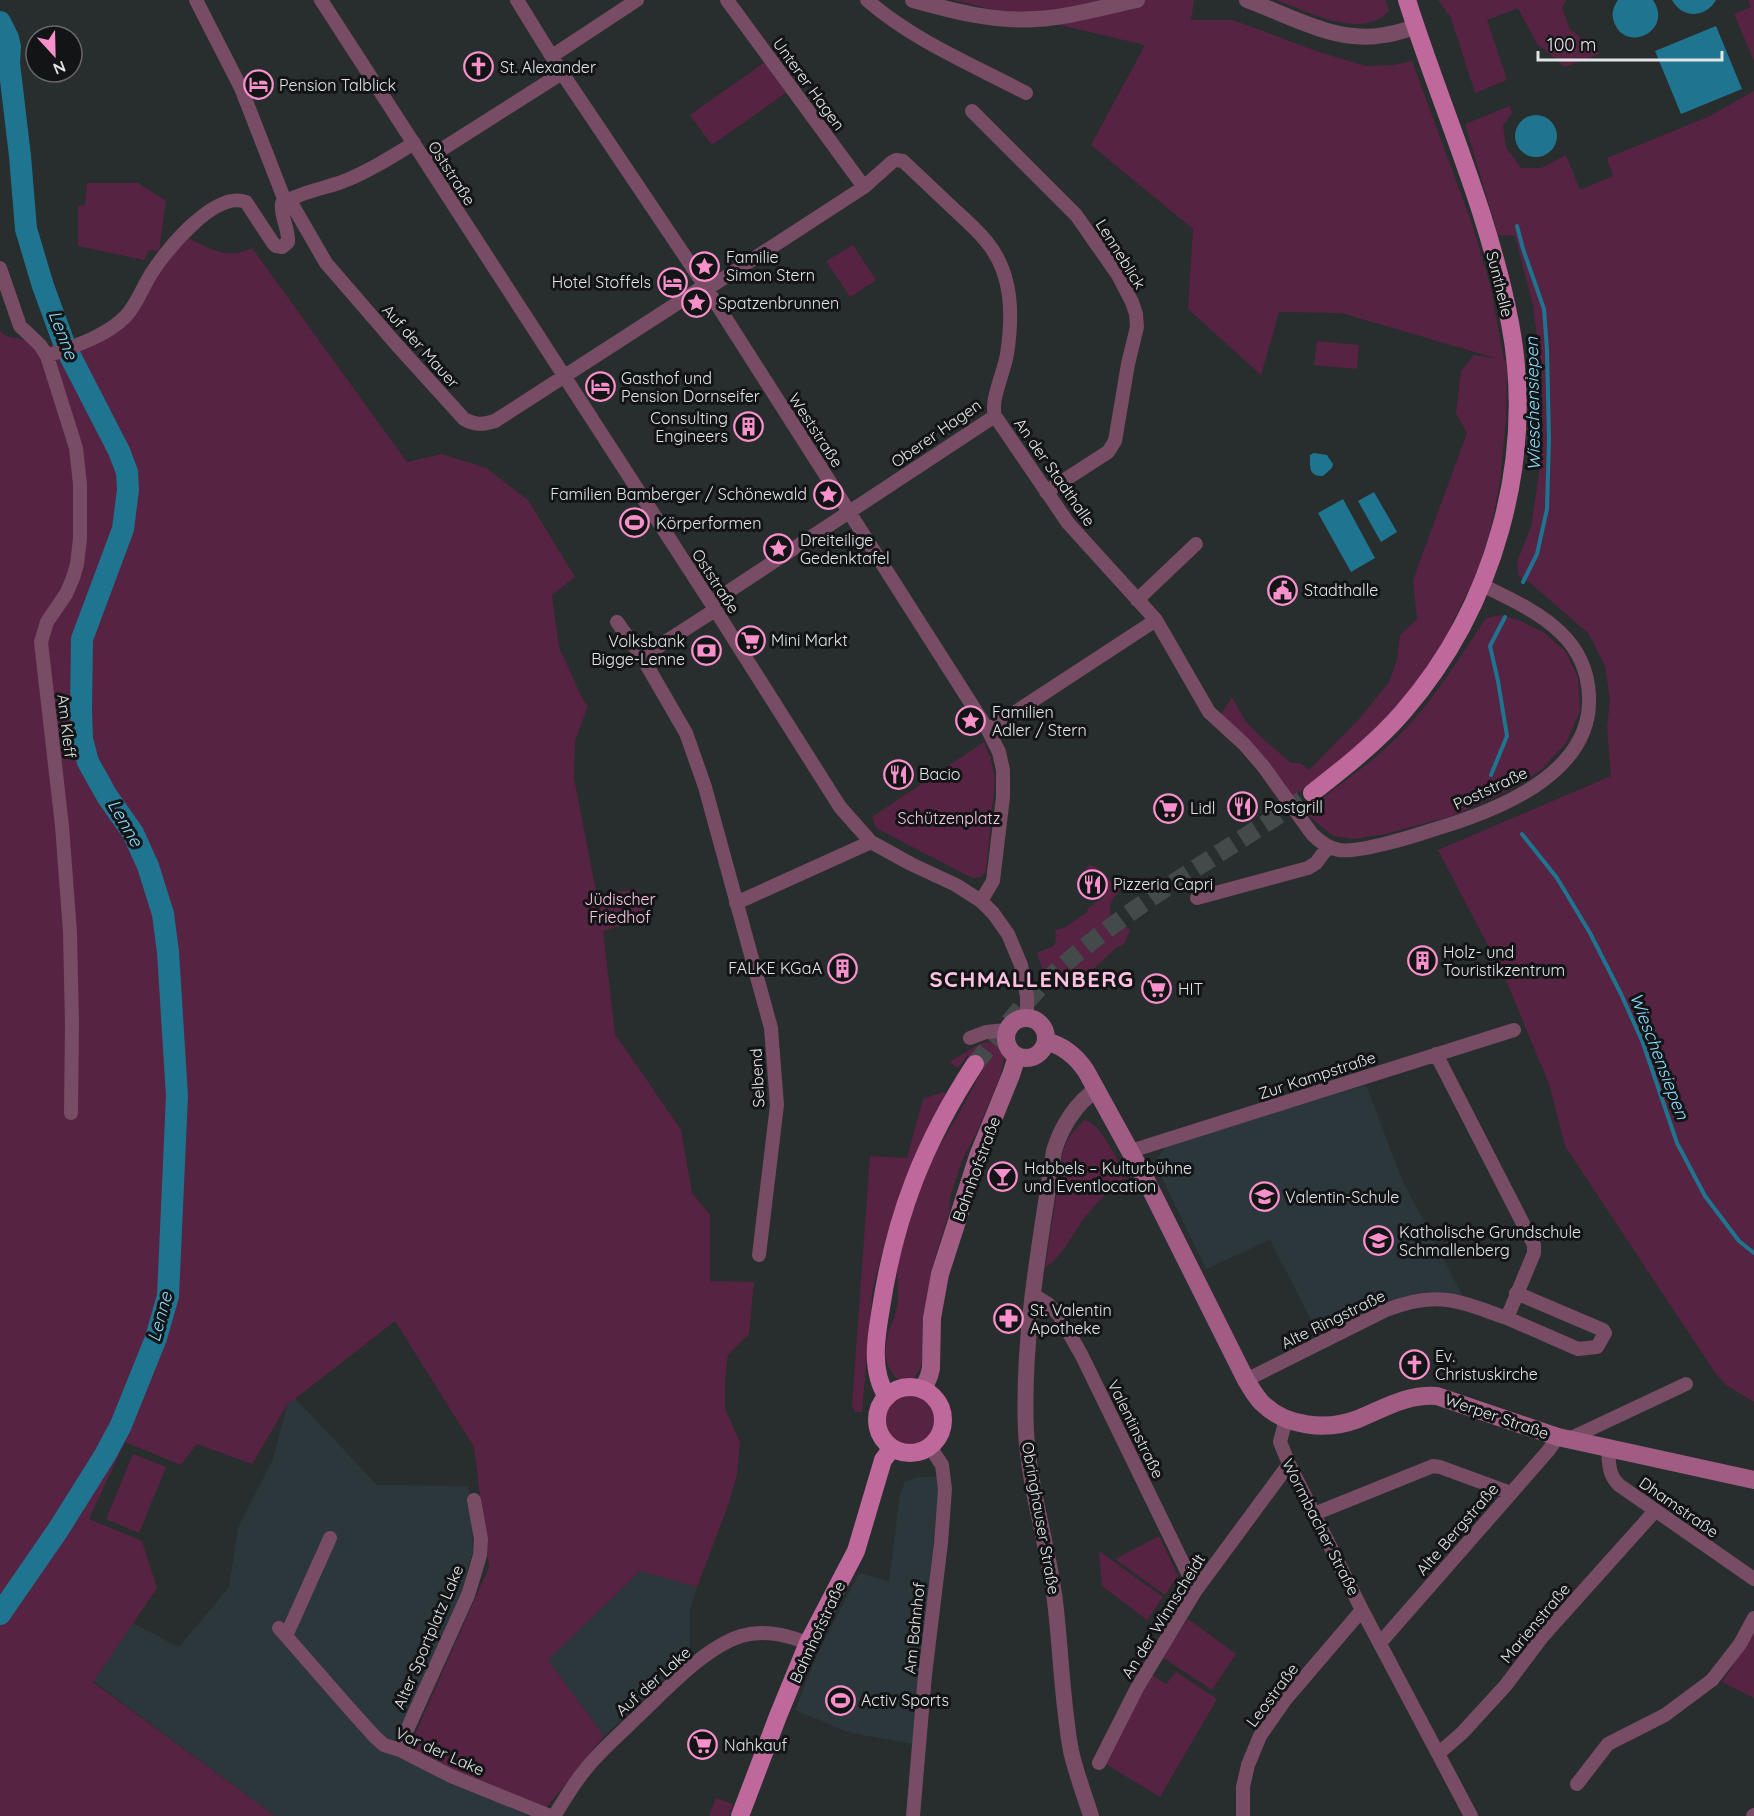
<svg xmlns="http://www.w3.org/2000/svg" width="1754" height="1816" viewBox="0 0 1754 1816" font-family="Quicksand,sans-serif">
  <rect width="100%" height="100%" fill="#282d2e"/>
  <!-- built -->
  <path fill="#2b373b" d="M1366 1085 1402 1180 1463 1296 1393 1301 1319 1335 1270 1240 1206 1269 1154 1162 1166 1146Z
    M295 1398 377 1485 469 1486 473 1551 459 1600 396 1737 392 1752 528 1816H275L93 1681 132 1623 179 1647 229 1587 238 1528 273 1459 287 1405Z
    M939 1476 937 1504 914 1744 851 1733 795 1710 817 1655 859 1573 889 1581 900 1494 905 1482 916 1478Z
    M640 1570 697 1587 690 1610V1655L604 1736 547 1660Z"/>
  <!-- green -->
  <path fill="#572342" d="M953 0H1194L1191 20H1233L1319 52 1366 66 1394 65 1412 61 1472 224 1490 284 1504 360 1507 361 1506 419 1500 482 1491 528 1478 571 1447 634 1426 675 1389 721 1315 782 1291 797 1220 716 1232 697 1246 722 1261 737 1291 763H1300L1309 770 1360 718 1389 682 1397 660 1400 635 1417 619 1413 580 1467 433 1456 413 1461 371 1474 355 1499 359 1341 313 1279 312 1261 375 1188 309 1193 229 1091 145 1145 45Z
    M1276 0H1386L1389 11C1385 14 1381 18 1377 20 1349 33 1303 10 1276 0Z
    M1438 0H1566L1562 8 1570 29 1600 54 1565 67 1537 44 1518 8 1487 20 1507 80 1475 93 1451 18Z
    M1748 0H1754V61L1734 14 1751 7Z
    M765 62 787 92 712 145 690 115Z
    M1754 91V1402L1726 1385 1716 1374 1565 1146 1549 1084 1505 978 1438 850 1611 776 1607 727 1610 700 1605 666 1589 634 1528 581 1519 577 1517 562 1531 527 1543 447 1542 377 1533 305 1515 236 1498 235 1465 124 1510 106 1512 113 1503 126 1506 147 1521 168H1541L1566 155 1580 190 1613 176 1607 158 1710 116Z
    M87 183H138L166 201 159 251 149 250 144 260 78 246V206L85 205Z
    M186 237C209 248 228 261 252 248L407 462 442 454 486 468 528 500 575 577 552 595 559 647 583 700 588 706 575 741 574 778 600 912 598 895 637 889 644 918 603 931 615 1034 681 1130 692 1193 710 1215V1281L754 1282 749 1334 728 1355 725 1380V1409L740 1442 737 1475 726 1511 697 1587 640 1571 548 1660 604 1736 546 1808 455 1773 414 1752 411 1743 489 1567 474 1447 395 1321 287 1405 252 1464 197 1444 181 1465 125 1442 89 1519 142 1541 157 1588 93 1682 275 1816H0V331L6 336 75 350 110 333 156 273Z
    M853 245 876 280 850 297 826 261Z
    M1317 341 1359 345 1357 369 1314 365Z
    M1501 615 1518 620 1543 632 1566 652 1578 678 1580 711 1566 743 1541 770 1509 790 1452 816 1385 834 1354 839 1333 836 1304 812C1333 789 1364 769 1391 743 1430 707 1457 661 1486 618Z
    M984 742 991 759 995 780 986 871 981 877 972 878 876 828 872 817Z
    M1089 865 1096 867 1113 883 1124 886V888C1105 900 1104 923 1129 928L1130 931 1124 944 1116 948 1085 977 1077 975 1074 980 1070 979 1065 988H1061C1046 979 1042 969 1037 953 1053 946 1058 949 1055 930L1064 928 1087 912 1088 908 1104 897V895L1086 869Z
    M985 1042 997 1043 1002 1049 1004 1058 1000 1077 976 1134 963 1158 950 1197 949 1213 934 1261 924 1314 923 1355 921 1367 913 1379 908 1381H902L895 1377 888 1366 885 1353 888 1332 895 1316 898 1301 897 1264 911 1212 930 1161 956 1119 984 1067 967 1056 958 1068 949 1062 976 1046Z
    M942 1092 947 1094 912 1163 885 1242 873 1287 862 1412H855L852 1405 870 1156 907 1158 923 1099Z
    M1084 1120C1100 1122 1119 1163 1127 1177 1108 1190 1093 1206 1080 1224 1069 1241 1062 1256 1045 1268L1063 1151 1069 1137Z
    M886 1420a24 24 0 1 1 48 0a24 24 0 1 1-48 0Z
    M133 1454 166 1467 139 1533 106 1519Z
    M1159 1536 1178 1576 1165 1595 1115 1559Z
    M1099 1551 1163 1597 1147 1620 1102 1586Z
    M1188 1619 1236 1654 1212 1690 1162 1657Z
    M1754 1633V1698L1722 1682Z
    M1176 1672 1217 1699 1160 1797 1104 1763 1151 1674 1166 1684Z
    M716 1798 733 1804 729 1816H709Z"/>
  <!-- water -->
  <path fill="#1f748f" d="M1618 0H1653C1674 31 1625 54 1614 22 1611 14 1613 7 1618 0Z
    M1672 0H1716C1706 18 1682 19 1672 0Z
    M1716 26 1742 89 1681 114 1655 51Z
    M1515 136a21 21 0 1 1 42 0a21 21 0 1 1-42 0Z
    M1314 453 1327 455 1333 464 1332 468 1323 476C1308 477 1310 466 1310 455Z
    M1374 492 1397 532 1381 542 1358 501Z
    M1343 499 1375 558 1351 572 1318 513Z"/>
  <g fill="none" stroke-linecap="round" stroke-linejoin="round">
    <!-- stream -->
    <path stroke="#1f748f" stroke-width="4" d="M1517 226 1523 249 1544 309 1547 350 1549 440 1547 509 1537 554 1523 582
      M1491 775 1507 736 1498 681 1490 646 1505 617
      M1522 834 1557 878 1590 933 1621 994 1643 1043 1677 1143 1705 1196 1739 1241 1754 1253"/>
    <!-- river -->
    <path stroke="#1f748f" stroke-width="22" d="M0 22 8 38 10 47 9 63 20 156 26 229 43 286 65 346 119 451 127 472 128 490 123 529 82 639 81 710 82 739 88 762 107 796 133 833 148 866 163 914 168 952 177 1096 168 1296 156 1338 121 1425 105 1455 58 1530 0 1614"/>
    <!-- primary-tunnel -->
    <path stroke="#44494a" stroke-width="18" stroke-dasharray="18 9" stroke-linecap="butt" d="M975 1064C1002 1030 1028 997 1060 968 1137 900 1228 850 1312 793"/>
    <!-- minor -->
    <path stroke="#774c64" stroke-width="14" d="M196 0 241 88 285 201
      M321 0 711 603 840 807 871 842 911 864 956 885 981 901 993 913 1008 934 1021 965 1027 997V1017
      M517 0 562 73 707 289 988 730 999 752 1003 770V797L993 881 981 901
      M727 0 864 187
      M867 0C914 41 971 64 1026 93
      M552 56 637 0
      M972 111 1076 215 1118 275 1132 302 1136 314 1137 327 1128 364 1115 441 1108 452 1046 492
      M425 160 562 73
      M289 199 326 263 396 344 464 419C475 425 483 425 495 421L704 286
      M0 268 20 326 40 345 47 356 76 448 80 484V539L77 564 73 578 66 594 47 622 41 642 62 826 70 932 72 1023 71 1113
      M707 289 864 187 892 162 896 160 903 161C921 178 939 195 957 212 967 221 977 230 986 241 1013 273 1013 315 1007 354 1004 373 990 400 995 416L711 603
      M47 356C72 347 105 337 125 317 137 305 142 288 151 274 166 250 215 190 246 202L273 243 276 246 282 247 288 242C289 229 280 216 282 203 300 193 320 189 339 183 366 173 390 158 414 143
      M995 416 1068 523 1156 620 1209 712 1244 744 1263 766 1312 834C1320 842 1328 848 1339 850 1359 853 1411 837 1432 830 1494 812 1593 775 1589 696 1588 671 1578 649 1560 632 1538 611 1508 598 1482 585
      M1137 600 1196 544
      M617 622 642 657 686 733 705 787 771 1028 777 1105 759 1255
      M642 657 715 610
      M988 730 1156 620
      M1197 898 1308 868 1316 863 1328 847
      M736 903 871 842
      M970 1038 986 1032 1007 1030
      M1131 1151 1514 1030
      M1032 1294 1048 1304 1059 1315 1082 1356 1196 1590
      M1507 1318 1578 1349 1597 1347 1605 1333 1603 1330 1516 1293
      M1246 1380 1386 1310C1404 1303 1427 1297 1447 1300 1467 1302 1488 1312 1507 1318L1534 1253V1245L1436 1054
      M1286 1419 1280 1442 1289 1464 1362 1610 1471 1816
      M1569 1439 1686 1384
      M1608 1448C1609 1462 1608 1475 1619 1485L1754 1579
      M1314 1514 1433 1466 1440 1467 1511 1493
      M279 1628 348 1707 375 1737 384 1745 400 1750 451 1776 550 1816
      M286 1636 330 1538
      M1380 1643 1548 1451 1558 1437
      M400 1750 406 1732 468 1595 476 1569 480 1555 481 1539 474 1500
      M1439 1753 1462 1733 1506 1685 1542 1637 1655 1511
      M1099 1763 1137 1688 1196 1590 1289 1464
      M1577 1784 1608 1744 1665 1715 1712 1680 1740 1644 1754 1618
      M554 1816C564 1801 573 1784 585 1770 599 1752 617 1737 633 1721 662 1694 703 1648 741 1636 764 1629 786 1635 808 1643
      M913 1816 925 1675 941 1543 945 1489 942 1465 930 1447
      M1243 1816V1787L1248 1765 1260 1736 1285 1700 1362 1610
      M1753 1816 1754 1815"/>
    <!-- tertiary -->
    <path stroke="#774c64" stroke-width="16" d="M913 0C953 11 994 22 1036 19 1070 17 1104 7 1137 0
      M1247 0C1291 16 1336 44 1384 35 1395 34 1405 30 1415 27
      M1091 1816C1084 1794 1076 1773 1071 1751 1062 1702 1061 1651 1055 1601 1048 1544 1029 1489 1026 1431 1022 1337 1040 1243 1054 1151 1061 1127 1076 1103 1097 1089"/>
    <!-- secondary -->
    <path stroke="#a05c83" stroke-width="18" d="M1006 1038a20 20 0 1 1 40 0a20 20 0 1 1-40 0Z
      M1046 1041C1064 1046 1076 1056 1086 1071L1147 1182 1246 1380C1251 1388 1255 1396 1262 1403 1286 1427 1327 1431 1358 1419 1385 1408 1407 1394 1437 1396L1558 1437 1754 1480
      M923 1390 929 1376 931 1368 932 1318 940 1274 978 1156 1011 1075 1017 1056"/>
    <!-- primary -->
    <path stroke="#bf689b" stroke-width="18" d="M1312 793C1344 768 1376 743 1403 712 1494 607 1536 460 1510 323 1489 212 1441 107 1407 0
      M877 1420a33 33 0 1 1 66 0a33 33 0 1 1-66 0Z
      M887 1397C870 1370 876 1337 881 1308 895 1216 924 1142 975 1064
      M740 1816 778 1716 808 1643 856 1551 883 1460 892 1448"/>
  </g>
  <!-- icons -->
  <defs>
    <symbol id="church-ring" viewBox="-11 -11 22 22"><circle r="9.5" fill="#131415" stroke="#f890cb" stroke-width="1.5"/><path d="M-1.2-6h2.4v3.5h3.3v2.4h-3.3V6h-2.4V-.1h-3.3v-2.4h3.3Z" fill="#f890cb"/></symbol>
    <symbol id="hotel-ring" viewBox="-11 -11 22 22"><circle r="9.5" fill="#131415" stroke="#f890cb" stroke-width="1.5"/><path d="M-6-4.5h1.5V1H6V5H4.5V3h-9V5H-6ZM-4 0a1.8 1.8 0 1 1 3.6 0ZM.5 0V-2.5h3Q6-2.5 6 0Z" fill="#f890cb"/></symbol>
    <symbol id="sight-ring" viewBox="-11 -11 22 22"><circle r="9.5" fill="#131415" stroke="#f890cb" stroke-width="1.5"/><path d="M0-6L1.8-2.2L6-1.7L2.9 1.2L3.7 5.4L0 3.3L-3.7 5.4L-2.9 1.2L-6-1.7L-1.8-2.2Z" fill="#f890cb"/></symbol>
    <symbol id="building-ring" viewBox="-11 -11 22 22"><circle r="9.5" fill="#131415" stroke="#f890cb" stroke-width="1.5"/><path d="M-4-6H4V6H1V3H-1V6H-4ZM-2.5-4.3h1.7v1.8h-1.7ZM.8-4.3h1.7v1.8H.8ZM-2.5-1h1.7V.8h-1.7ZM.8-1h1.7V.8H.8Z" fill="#f890cb"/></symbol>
    <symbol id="stadium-ring" viewBox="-11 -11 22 22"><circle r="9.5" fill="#131415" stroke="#f890cb" stroke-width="1.5"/><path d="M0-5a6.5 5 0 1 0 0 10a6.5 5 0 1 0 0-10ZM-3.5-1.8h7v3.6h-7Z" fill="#f890cb"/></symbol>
    <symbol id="civic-ring" viewBox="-11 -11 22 22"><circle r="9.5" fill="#131415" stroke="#f890cb" stroke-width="1.5"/><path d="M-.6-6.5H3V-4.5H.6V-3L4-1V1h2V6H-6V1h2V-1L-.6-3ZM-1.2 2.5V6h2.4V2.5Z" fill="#f890cb"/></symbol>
    <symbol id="supermarket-ring" viewBox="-11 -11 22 22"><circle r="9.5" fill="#131415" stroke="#f890cb" stroke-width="1.5"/><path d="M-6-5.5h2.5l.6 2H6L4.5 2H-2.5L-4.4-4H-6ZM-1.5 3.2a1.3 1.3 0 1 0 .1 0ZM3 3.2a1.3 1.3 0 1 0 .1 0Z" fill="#f890cb"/></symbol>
    <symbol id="bank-ring" viewBox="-11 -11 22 22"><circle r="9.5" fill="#131415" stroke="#f890cb" stroke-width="1.5"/><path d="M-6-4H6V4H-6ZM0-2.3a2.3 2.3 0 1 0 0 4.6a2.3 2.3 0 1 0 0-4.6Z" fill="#f890cb"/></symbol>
    <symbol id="restaurant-ring" viewBox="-11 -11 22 22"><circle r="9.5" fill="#131415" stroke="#f890cb" stroke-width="1.5"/><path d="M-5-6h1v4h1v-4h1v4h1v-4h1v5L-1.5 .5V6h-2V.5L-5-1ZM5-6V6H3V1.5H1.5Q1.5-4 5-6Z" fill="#f890cb"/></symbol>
    <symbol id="bar-ring" viewBox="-11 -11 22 22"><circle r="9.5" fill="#131415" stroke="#f890cb" stroke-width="1.5"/><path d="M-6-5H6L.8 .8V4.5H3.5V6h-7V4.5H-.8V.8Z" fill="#f890cb"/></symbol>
    <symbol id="school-ring" viewBox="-11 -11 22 22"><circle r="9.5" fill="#131415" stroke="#f890cb" stroke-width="1.5"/><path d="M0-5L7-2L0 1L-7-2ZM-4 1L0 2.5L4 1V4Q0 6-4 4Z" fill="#f890cb"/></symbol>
    <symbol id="pharmacy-ring" viewBox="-11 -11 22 22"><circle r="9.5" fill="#131415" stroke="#f890cb" stroke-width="1.5"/><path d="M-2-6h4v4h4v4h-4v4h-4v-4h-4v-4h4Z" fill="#f890cb"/></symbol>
  </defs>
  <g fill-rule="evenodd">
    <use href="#church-ring" x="462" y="50" width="33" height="33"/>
    <use href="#hotel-ring" x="242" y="68" width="33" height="33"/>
    <use href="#sight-ring" x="688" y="250" width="33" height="33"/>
    <use href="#hotel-ring" x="656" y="266" width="33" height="33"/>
    <use href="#sight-ring" x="680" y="286" width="33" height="33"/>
    <use href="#hotel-ring" x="584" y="370" width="33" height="33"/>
    <use href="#building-ring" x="732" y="410" width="33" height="33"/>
    <use href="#sight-ring" x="812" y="478" width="33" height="33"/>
    <use href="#stadium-ring" x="618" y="506" width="33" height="33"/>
    <use href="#sight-ring" x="762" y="532" width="33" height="33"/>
    <use href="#civic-ring" x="1266" y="574" width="33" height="33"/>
    <use href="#supermarket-ring" x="734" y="624" width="33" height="33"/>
    <use href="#bank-ring" x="690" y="634" width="33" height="33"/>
    <use href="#sight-ring" x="954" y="704" width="33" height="33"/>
    <use href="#restaurant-ring" x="882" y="758" width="33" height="33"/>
    <use href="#restaurant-ring" x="1226" y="790" width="33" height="33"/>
    <use href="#supermarket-ring" x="1152" y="792" width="33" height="33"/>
    <use href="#restaurant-ring" x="1076" y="868" width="33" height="33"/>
    <use href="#building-ring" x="1406" y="944" width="33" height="33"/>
    <use href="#building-ring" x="826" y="952" width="33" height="33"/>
    <use href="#supermarket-ring" x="1140" y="972" width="33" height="33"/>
    <use href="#bar-ring" x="986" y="1160" width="33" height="33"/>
    <use href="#school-ring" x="1248" y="1180" width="33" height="33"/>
    <use href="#school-ring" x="1362" y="1224" width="33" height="33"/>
    <use href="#pharmacy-ring" x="992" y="1302" width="33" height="33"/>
    <use href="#church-ring" x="1398" y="1348" width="33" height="33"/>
    <use href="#stadium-ring" x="824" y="1684" width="33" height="33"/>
    <use href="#supermarket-ring" x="686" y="1728" width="33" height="33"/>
  </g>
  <g text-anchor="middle" stroke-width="6" stroke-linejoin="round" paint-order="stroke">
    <!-- poi labels -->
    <g font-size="16" fill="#e2e5e6" stroke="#131415" text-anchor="start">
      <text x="500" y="73">St. Alexander</text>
      <text x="279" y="91">Pension Talblick</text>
      <text x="726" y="263">Familie<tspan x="726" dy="18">Simon Stern</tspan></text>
      <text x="651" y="288" text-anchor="end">Hotel Stoffels</text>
      <text x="718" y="309">Spatzenbrunnen</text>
      <text x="621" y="384">Gasthof und<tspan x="621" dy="18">Pension Dornseifer</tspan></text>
      <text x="728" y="424" text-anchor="end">Consulting<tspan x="728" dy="18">Engineers</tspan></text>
      <text x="807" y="500" text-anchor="end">Familien Bamberger / Schönewald</text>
      <text x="656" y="529">Körperformen</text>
      <text x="800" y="546">Dreiteilige<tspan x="800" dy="18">Gedenktafel</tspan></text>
      <text x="1304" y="596">Stadthalle</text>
      <text x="771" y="646">Mini Markt</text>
      <text x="685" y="647" text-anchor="end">Volksbank<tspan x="685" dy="18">Bigge-Lenne</tspan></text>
      <text x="992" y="718">Familien<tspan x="992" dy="18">Adler / Stern</tspan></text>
      <text x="919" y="780">Bacio</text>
      <text x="1264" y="813">Postgrill</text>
      <text x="1190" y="814">Lidl</text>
      <text x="1113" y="890">Pizzeria Capri</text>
      <text x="1443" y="958">Holz- und<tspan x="1443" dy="18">Touristikzentrum</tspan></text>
      <text x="822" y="974" text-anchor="end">FALKE KGaA</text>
      <text x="1178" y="995">HIT</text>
      <text x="1024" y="1174">Habbels – Kulturbühne<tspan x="1024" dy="18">und Eventlocation</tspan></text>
      <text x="1285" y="1203">Valentin-Schule</text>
      <text x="1399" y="1238">Katholische Grundschule<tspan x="1399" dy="18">Schmallenberg</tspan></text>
      <text x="1030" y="1316">St. Valentin<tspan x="1030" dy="18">Apotheke</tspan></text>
      <text x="1435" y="1362">Ev.<tspan x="1435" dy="18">Christuskirche</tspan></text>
      <text x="861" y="1706">Activ Sports</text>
      <text x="724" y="1751">Nahkauf</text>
    </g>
    <!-- street labels -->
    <g font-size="16" fill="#e2e5e6" stroke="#131415">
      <text transform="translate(809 84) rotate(54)" y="6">Unterer Hagen</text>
      <text transform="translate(452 173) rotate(57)" y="6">Oststraße</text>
      <text transform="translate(1121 254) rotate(58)" y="6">Lenneblick</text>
      <text transform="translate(1500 284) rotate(76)" y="6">Sunthelle</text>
      <text transform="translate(421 346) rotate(48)" y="6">Auf der Mauer</text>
      <text transform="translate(816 430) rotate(57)" y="6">Weststraße</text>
      <text transform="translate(936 433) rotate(-35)" y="6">Oberer Hagen</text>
      <text transform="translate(1055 472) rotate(55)" y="6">An der Stadthalle</text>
      <text transform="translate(716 581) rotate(57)" y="6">Oststraße</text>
      <text transform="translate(67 726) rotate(83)" y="6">Am Kleff</text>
      <text transform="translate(1490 788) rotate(-25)" y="6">Poststraße</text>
      <text transform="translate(1317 1075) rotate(-18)" y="6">Zur Kampstraße</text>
      <text transform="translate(757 1078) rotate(-93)" y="6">Selbend</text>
      <text transform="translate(976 1169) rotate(-70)" y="6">Bahnhofstraße</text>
      <text transform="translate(1333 1319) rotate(-26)" y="6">Alte Ringstraße</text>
      <text transform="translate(1497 1416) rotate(19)" y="6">Werper Straße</text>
      <text transform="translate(1136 1429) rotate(64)" y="6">Valentinstraße</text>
      <text transform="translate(1679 1507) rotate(35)" y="6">Dhamstraße</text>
      <text transform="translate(1041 1518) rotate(80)" y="6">Obringhauser Straße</text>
      <text transform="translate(1321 1527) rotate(63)" y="6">Wormbacher Straße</text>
      <text transform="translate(1457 1529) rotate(-49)" y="6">Alte Bergstraße</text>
      <text transform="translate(1163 1616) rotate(-58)" y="6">An der Winnscheidt</text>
      <text transform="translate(1535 1623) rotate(-50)" y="6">Marienstraße</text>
      <text transform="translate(914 1628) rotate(-84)" y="6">Am Bahnhof</text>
      <text transform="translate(817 1632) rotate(-65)" y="6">Bahnhofstraße</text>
      <text transform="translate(428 1637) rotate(-67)" y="6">Alter Sportplatz Lake</text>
      <text transform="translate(653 1681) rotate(-42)" y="6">Auf der Lake</text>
      <text transform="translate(1272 1695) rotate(-53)" y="6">Leostraße</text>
      <text transform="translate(440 1751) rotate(24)" y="6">Vor der Lake</text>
    </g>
    <!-- park labels -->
    <g font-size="16" fill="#fcc6e3" stroke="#131415">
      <text x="949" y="824">Schützenplatz</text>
      <text x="620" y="905">Jüdischer<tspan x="620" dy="18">Friedhof</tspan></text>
    </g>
    <!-- water labels -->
    <g font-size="18" font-style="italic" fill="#88defe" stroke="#131415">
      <text transform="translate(63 335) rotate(69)" y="6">Lenne</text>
      <text transform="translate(1533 404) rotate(-91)" y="6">Wieschensiepen</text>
      <text transform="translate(125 823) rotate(60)" y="6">Lenne</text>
      <text transform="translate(1659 1056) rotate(69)" y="6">Wieschensiepen</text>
      <text transform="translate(160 1317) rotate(-75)" y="6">Lenne</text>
    </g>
    <!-- district labels -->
    <g font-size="22" font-weight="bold" letter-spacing="1.5" fill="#fdc1e1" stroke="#131415">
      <text x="1032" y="987">SCHMALLENBERG</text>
    </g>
  </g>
  <!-- north arrow -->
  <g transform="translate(54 54) rotate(158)"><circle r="28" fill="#131415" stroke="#666869" stroke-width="1.5"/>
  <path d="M0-4.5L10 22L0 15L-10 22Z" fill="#f890cb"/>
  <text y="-9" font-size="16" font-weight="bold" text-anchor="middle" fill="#e2e5e6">N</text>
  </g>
  <!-- scale -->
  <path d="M1538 51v9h184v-9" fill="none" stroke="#e2e5e6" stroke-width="3"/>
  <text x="1547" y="51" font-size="18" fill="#e2e5e6" stroke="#131415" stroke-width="4.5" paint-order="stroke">100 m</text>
</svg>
